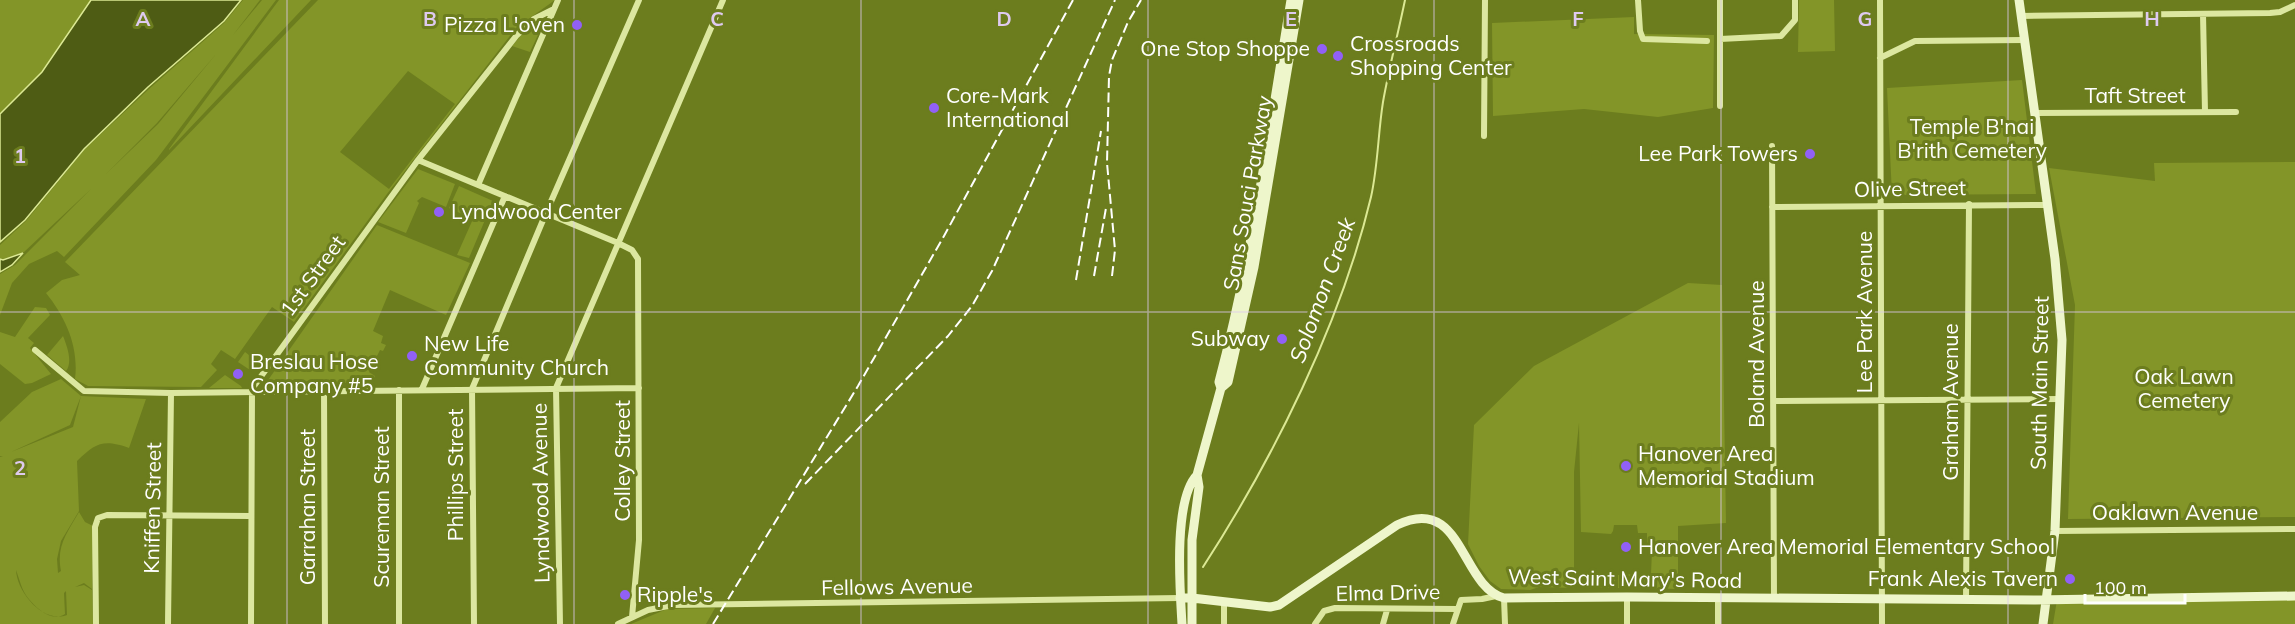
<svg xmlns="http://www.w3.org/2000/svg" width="2295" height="624" viewBox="0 0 2295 624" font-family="Mulish,sans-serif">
  <rect width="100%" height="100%" fill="#6c7d1e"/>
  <!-- green -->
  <path fill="#839528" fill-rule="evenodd" d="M0 0H91L42 72 0 114Z
    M243 0H260L233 35 262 0H276L156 160 64 257 57 251 29 264 12 283 0 315V274L15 265 91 189 24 252 3 259 0 258V245L26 221 85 149 149 89 224 23ZM217 53 158 124 106 174 157 123Z
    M279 0H311L169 150V149Z
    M318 0H555L516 28 387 194 294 322 272 307 235 359 221 350 211 364 217 370 201 387 88 386 75 379C79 347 66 318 46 293L62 280 80 275 65 262ZM408 71 455 104 389 189 340 152Z
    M1799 0H1834L1835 51 1798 52Z
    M1634 17V34L1714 35 1713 108 1658 117 1584 109 1493 116 1492 23Z
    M542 21 544 22 530 52 512 46 524 32Z
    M2022 80 2036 194 1892 195 1887 88Z
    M2295 162V517L2068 519 2075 305 2049 168 2155 181 2154 163Z
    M418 169 455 184 446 207 422 197 417 201 419 203 406 233 378 222Z
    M459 186 493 201 469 258 457 255 473 219 449 208Z
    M377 225 470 263 446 315 390 290 373 331 383 336 381 343 386 345 383 351 380 350 369 372 375 376 372 383H266Z
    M1688 283 1722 285 1726 523 1678 526V589L1639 588V575L1651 574 1652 550H1647V533H1638L1637 525H1614L1613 531 1611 534 1581 532 1579 423 1574 472V588L1539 587 1530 590 1501 589 1490 581 1479 566 1468 544 1474 425 1534 366Z
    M35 307 46 308 50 315 28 338 34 343 30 348 51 374 32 383 25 384 0 364V332L15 337Z
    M63 336C67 346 73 362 66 371L47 355Z
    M245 352 257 361 250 370 238 362Z
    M225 375 241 386 242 388H209Z
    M61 379 81 396 146 399 129 448C103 439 96 443 77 461L79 511 61 541 57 559 58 573 61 571C56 546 67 533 79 512L85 522 93 526 92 589 84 583 75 587 84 585 92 590 93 624H0V457L3 456H0V422L32 392ZM81 396 73 427 11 452 70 425ZM16 570C19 578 22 591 28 598 36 608 52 623 65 614L64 593 66 591 67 615C43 624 17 592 16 570Z
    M1636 574V588H1618V575Z
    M1615 575V588L1586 587 1588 576Z
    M2057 600H2295V624H2053Z
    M715 608 706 624H631L667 609Z"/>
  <!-- water -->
  <path fill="#4e5c14" stroke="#dce994" stroke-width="1.5" d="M91 0H241L224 21 148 87 84 149 25 220 0 242V114L42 72Z
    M23 253 12 265 0 272V259L3 260Z"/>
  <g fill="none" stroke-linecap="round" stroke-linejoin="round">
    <!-- stream -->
    <path stroke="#dce994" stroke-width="2" d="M1203 567C1273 459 1341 323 1371 197 1378 166 1378 133 1383 102 1389 68 1398 34 1405 0"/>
    <!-- street -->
    <path stroke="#dce7a0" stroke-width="6" d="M1638 0 1640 31 1643 39 1707 41
      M1880 0 1882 624
      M2203 14 2205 112
      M2020 16 2270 13 2280 12 2295 5
      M1720 39 1781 36 1795 20V0
      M1880 58 1915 41 2024 40
      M1720 106V0
      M2034 113 2236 112
      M1484 136 1485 0
      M1772 146 1774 599
      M418 160 618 243 632 250 638 259 639 540 632 617
      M478 185 558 0
      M1772 207 2047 205
      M35 350 84 391 171 393 639 388
      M422 389 505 196
      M324 390 325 624
      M399 390V624
      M1774 401 2060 399
      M2055 531 2295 529
      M1627 597V624
      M1504 598 1505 624
      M1718 598V624
      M1966 600 1969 204
      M96 624 95 527 98 518 107 515 251 516
      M168 624 171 393
      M251 624 252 391 254 386 418 160 517 35 534 19 554 9
      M474 624 472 389 546 213 639 0
      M560 624 556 388 723 0
      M618 624 648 610 673 605 1180 598
      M1224 624V602
      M1315 624 1324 611 1335 608 1457 609
      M1383 624 1387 610
      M1453 624 1461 600 1482 599 1496 596"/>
    <!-- secondary -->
    <path stroke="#eef6cb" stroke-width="9" d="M2019 0 2055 259 2062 340 2055 531 2043 624
      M1221 388 1228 382 1254 267 1299 0
      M1180 598H1192L1270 607 1279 605 1397 525C1463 493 1460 586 1504 598L1627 597 2035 600 2295 596
      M1182 624C1180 590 1173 500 1197 475L1221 388 1219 382C1252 257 1270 128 1291 0
      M1192 624V540L1199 487 1197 475"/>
    <!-- rail -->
    <path stroke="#fff" stroke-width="2" stroke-dasharray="10 4.5" stroke-linecap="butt" d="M1094 276 1106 208
      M1112 276 1115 250 1107 163 1109 76 1112 60 1128 22 1141 0
      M1076 280 1101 131
      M805 484 948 336 972 306 992 271 1115 0
      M713 624 858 386 944 236 1073 0"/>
  </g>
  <!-- grid -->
  <path fill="none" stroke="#decaef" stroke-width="1.5" stroke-opacity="0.55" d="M287 0V624M574 0V624M861 0V624M1148 0V624M1434 0V624M1721 0V624M2008 0V624M0 312H2295"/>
  <!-- markers -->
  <g fill="#9160f6" stroke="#6c7d1e" stroke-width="2">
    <circle cx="577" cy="25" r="6"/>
    <circle cx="1322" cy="49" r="6"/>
    <circle cx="1338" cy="56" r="6"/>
    <circle cx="934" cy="108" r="6"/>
    <circle cx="1810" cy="154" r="6"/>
    <circle cx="439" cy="212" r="6"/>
    <circle cx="1282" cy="339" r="6"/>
    <circle cx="412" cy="356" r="6"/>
    <circle cx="238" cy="374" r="6"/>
    <circle cx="1626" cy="466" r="6"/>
    <circle cx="1626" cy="547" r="6"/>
    <circle cx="2070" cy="579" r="6"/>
    <circle cx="625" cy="595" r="6"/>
  </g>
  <g text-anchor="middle" stroke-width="6" stroke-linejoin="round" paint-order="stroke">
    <!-- poi labels -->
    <g font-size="21" fill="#fff" stroke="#6c7d1e" text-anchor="start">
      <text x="565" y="32" text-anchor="end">Pizza L'oven</text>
      <text x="1350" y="51">Crossroads<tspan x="1350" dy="24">Shopping Center</tspan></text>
      <text x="1310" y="56" text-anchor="end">One Stop Shoppe</text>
      <text x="946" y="103">Core-Mark<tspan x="946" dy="24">International</tspan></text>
      <text x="1798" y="161" text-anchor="end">Lee Park Towers</text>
      <text x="451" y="219">Lyndwood Center</text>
      <text x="1270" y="346" text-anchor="end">Subway</text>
      <text x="424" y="351">New Life<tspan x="424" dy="24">Community Church</tspan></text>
      <text x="250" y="369">Breslau Hose<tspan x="250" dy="24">Company #5</tspan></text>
      <text x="1638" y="461">Hanover Area<tspan x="1638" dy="24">Memorial Stadium</tspan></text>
      <text x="1638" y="554">Hanover Area Memorial Elementary School</text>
      <text x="2058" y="586" text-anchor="end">Frank Alexis Tavern</text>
      <text x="637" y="602">Ripple's</text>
    </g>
    <!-- street labels -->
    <g font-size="21" fill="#fff" stroke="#6c7d1e">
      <text x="2135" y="103">Taft Street</text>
      <text transform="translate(1910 189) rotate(-1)" y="7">Olive Street</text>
      <text transform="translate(1248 193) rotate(-80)" y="7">Sans Souci Parkway</text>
      <text transform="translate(313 276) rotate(-54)" y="7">1st Street</text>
      <text transform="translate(1865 312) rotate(-90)" y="7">Lee Park Avenue</text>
      <text transform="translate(1757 354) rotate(-90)" y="7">Boland Avenue</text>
      <text transform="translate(2040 383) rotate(-89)" y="7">South Main Street</text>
      <text transform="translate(1951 402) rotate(-90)" y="7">Graham Avenue</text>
      <text transform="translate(623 461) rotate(-90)" y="7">Colley Street</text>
      <text transform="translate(456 475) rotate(-90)" y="7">Phillips Street</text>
      <text transform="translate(541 493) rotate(-91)" y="7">Lyndwood Avenue</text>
      <text transform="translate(308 507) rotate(-90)" y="7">Garrahan Street</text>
      <text transform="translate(382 507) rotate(-90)" y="7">Scureman Street</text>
      <text transform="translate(153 508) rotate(-89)" y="7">Kniffen Street</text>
      <text x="2175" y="520">Oaklawn Avenue</text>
      <text transform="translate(1625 579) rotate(1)" y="7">West Saint Mary's Road</text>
      <text transform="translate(897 587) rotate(-1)" y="7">Fellows Avenue</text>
      <text transform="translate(1388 593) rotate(-1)" y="7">Elma Drive</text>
    </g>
    <!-- park labels -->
    <g font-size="21" fill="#fdfef9" stroke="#6c7d1e">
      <text x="1972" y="134">Temple B'nai<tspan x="1972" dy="24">B'rith Cemetery</tspan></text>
      <text x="2184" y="384">Oak Lawn<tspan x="2184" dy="24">Cemetery</tspan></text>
    </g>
    <!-- water labels -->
    <g font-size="22" font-style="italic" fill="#fefefb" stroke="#6c7d1e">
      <text transform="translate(1322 290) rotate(-70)" y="8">Solomon Creek</text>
    </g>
  </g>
  <g font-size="20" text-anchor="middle" font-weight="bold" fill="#decaef" stroke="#6c7d1e" stroke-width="6" stroke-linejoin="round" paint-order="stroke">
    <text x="143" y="26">A</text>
    <text x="430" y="26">B</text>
    <text x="717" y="26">C</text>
    <text x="1004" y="26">D</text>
    <text x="1291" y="26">E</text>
    <text x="1578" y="26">F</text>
    <text x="1865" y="26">G</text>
    <text x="2152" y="26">H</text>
    <text x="20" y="163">1</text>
    <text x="20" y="475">2</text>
  </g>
  <!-- scale -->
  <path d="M2085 594v9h100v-9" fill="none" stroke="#ffffff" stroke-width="3"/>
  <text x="2094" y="594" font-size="18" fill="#ffffff" stroke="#6c7d1e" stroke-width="4.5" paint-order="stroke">100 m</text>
</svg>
